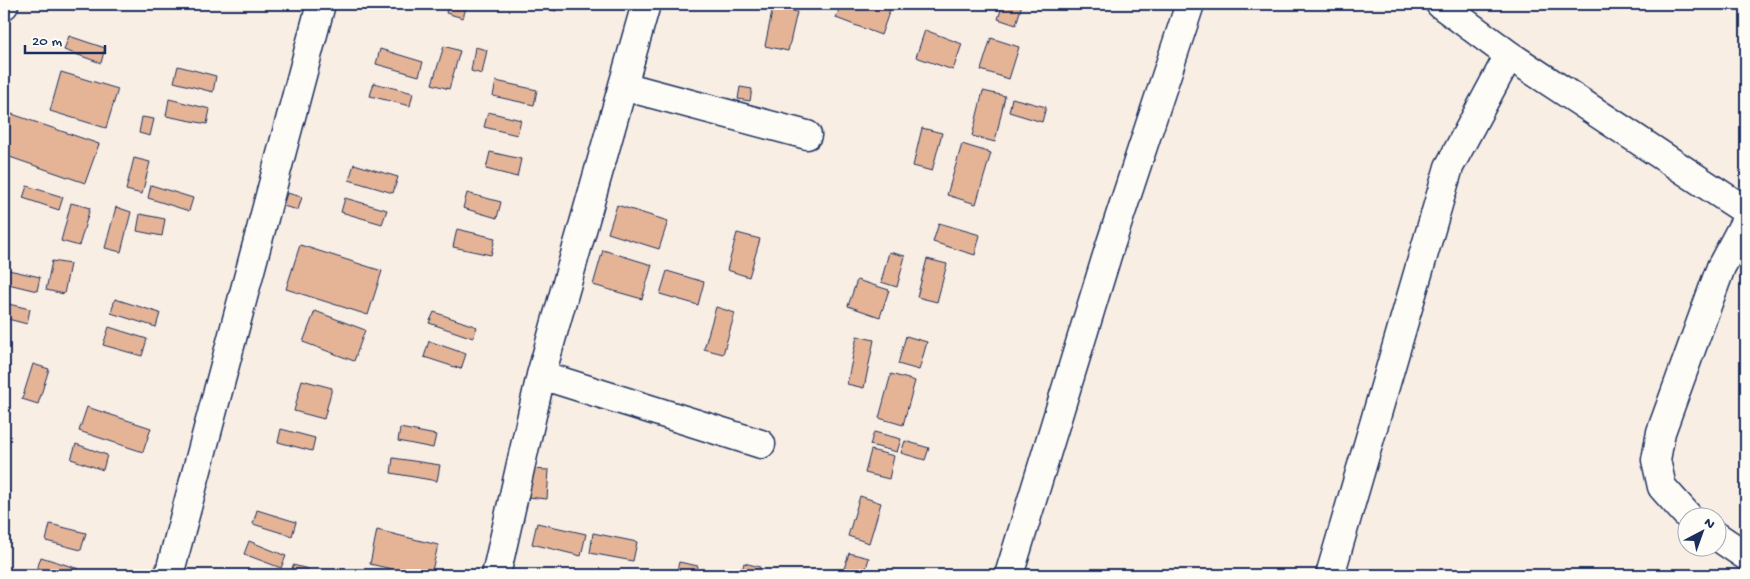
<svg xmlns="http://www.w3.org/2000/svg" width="1750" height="579" viewBox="0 0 1750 579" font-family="'Gochi Hand',sans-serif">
  <rect width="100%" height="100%" fill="#f8eee4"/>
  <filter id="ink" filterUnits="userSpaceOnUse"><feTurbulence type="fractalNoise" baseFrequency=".02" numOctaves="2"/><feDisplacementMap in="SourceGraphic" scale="10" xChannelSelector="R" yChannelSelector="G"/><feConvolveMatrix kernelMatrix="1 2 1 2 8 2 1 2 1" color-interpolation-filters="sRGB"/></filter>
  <g filter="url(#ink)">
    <!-- building -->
    <path fill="#e5b497" stroke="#1b2f5e" d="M448 4H467L463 18 446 13Z
      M518 4H557L556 11Z
      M841 4H892L881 35 836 18Z
      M1003 4H1022L1016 25 998 19Z
      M773 7 797 12 788 51 765 46Z
      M925 30 962 44 953 70 916 57Z
      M69 36 105 48 101 63 64 50Z
      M991 38 1019 47 1009 79 981 70Z
      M444 46 460 51 449 89 432 84Z
      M475 47 487 50 482 74 471 71Z
      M380 49 423 62 419 76 376 64Z
      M178 66 216 76 213 92 174 82Z
      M61 72 118 89 106 128 50 111Z
      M496 81 537 90 534 105 493 96Z
      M374 83 413 93 410 106 370 96Z
      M740 87 752 89 750 101 738 99Z
      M983 91 1005 96 995 142 972 136Z
      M1012 98 1046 107 1042 122 1009 112Z
      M169 99 210 109 207 124 166 116Z
      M488 112 521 120 517 135 484 127Z
      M9 113 99 144 85 183 4 155V129Z
      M142 117 154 119 150 136 139 133Z
      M922 128 942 133 932 171 913 166Z
      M962 144 991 153 976 204 947 195Z
      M490 152 521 159 517 177 486 169Z
      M134 158 150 162 142 194 126 190Z
      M354 164 398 177 393 193 349 180Z
      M151 185 193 198 189 211 148 198Z
      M27 186 63 197 59 210 23 198Z
      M287 193 302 197 298 210 283 206Z
      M467 193 501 202 497 218 463 208Z
      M345 198 387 210 382 224 341 212Z
      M71 203 90 208 79 246 61 241Z
      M617 205 668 221 659 249 608 233Z
      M116 207 131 212 121 252 105 248Z
      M140 214 165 219 162 236 137 231Z
      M939 223 980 235 975 255 933 242Z
      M457 229 495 238 491 255 453 247Z
      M737 233 760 239 749 277 727 270Z
      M300 245 382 271 368 315 286 289Z
      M603 250 652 265 642 299 593 285Z
      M889 252 905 256 897 287 881 282Z
      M927 259 947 264 937 302 917 297Z
      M52 261 70 264 64 294 46 290Z
      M4 269 40 277 37 291 4 283Z
      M667 271 704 282 698 305 660 294Z
      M857 280 889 290 880 317 848 306Z
      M115 299 160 313 156 327 111 313Z
      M4 303 30 309 27 324 4 318Z
      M716 307 735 313 723 354 704 349Z
      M315 311 365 330 354 361 303 342Z
      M434 312 477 327 473 338 429 323Z
      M109 327 147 339 142 356 103 345Z
      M857 336 874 340 864 388 847 384Z
      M906 336 927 342 919 370 898 364Z
      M429 341 466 354 461 369 424 357Z
      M33 364 49 369 38 404 22 399Z
      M891 374 915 381 903 425 879 418Z
      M302 380 332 388 324 419 294 411Z
      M4 394 9 395 5 409 4 408Z
      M87 407 151 428 143 452 79 431Z
      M400 428 436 435 433 448 398 441Z
      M281 429 315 438 312 451 278 442Z
      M874 432 901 439 897 452 870 445Z
      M905 441 929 448 925 460 901 453Z
      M76 444 107 455 103 470 71 459Z
      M871 450 894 456 889 479 865 473Z
      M393 458 440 465 437 481 391 473Z
      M529 469 549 470 547 499 527 497Z
      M860 496 881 503 869 543 848 536Z
      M257 510 296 522 292 536 253 524Z
      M537 523 586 534 581 556 532 544Z
      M50 524 86 533 81 550 46 541Z
      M377 530 438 545 431 575H417L370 564Z
      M593 533 637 542 633 561 590 553Z
      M249 541 286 556 281 568 244 554Z
      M849 553 869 558 864 575H842Z
      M41 557 79 569 77 575H46L36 572Z
      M679 562 698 566 696 575H676Z
      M744 563 760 567 758 575H741Z
      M293 565 308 569 306 575H291Z"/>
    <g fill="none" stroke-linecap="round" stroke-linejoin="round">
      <defs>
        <path id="minor" d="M1440 4 1509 55 1746 211
          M4 5V4
          M623 86 807 135
          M541 375 761 444
          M1688 516 1662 487 1656 460 1661 432 1721 267 1746 220
          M1718 537 1746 556
          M169 575 321 4
          M496 575 541 375 646 4
          M1009 575 1109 249 1190 4
          M1330 575 1449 167 1509 55"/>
      </defs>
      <!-- minor casing -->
      <use href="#minor" stroke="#1b2f5e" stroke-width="31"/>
      <!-- minor -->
      <use href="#minor" stroke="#fdfcf7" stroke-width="28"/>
    </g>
  </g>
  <!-- margin -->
  <rect width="1750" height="579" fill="none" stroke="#fdfcf7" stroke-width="20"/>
  <rect x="10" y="10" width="1730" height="559" fill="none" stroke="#1b2f5e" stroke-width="2" filter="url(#ink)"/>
  <!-- north arrow -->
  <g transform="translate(1702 532) rotate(41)"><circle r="24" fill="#fdfcf7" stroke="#a3aaba"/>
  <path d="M0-4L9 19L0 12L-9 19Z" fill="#1b2f5e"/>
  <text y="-8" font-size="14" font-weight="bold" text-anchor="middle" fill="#1b2f5e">N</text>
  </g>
  <!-- scale -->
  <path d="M25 45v8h80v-8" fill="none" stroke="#1b2f5e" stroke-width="2.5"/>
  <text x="32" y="45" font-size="15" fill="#1b2f5e" stroke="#fdfcf7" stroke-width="4" paint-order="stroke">20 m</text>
</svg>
